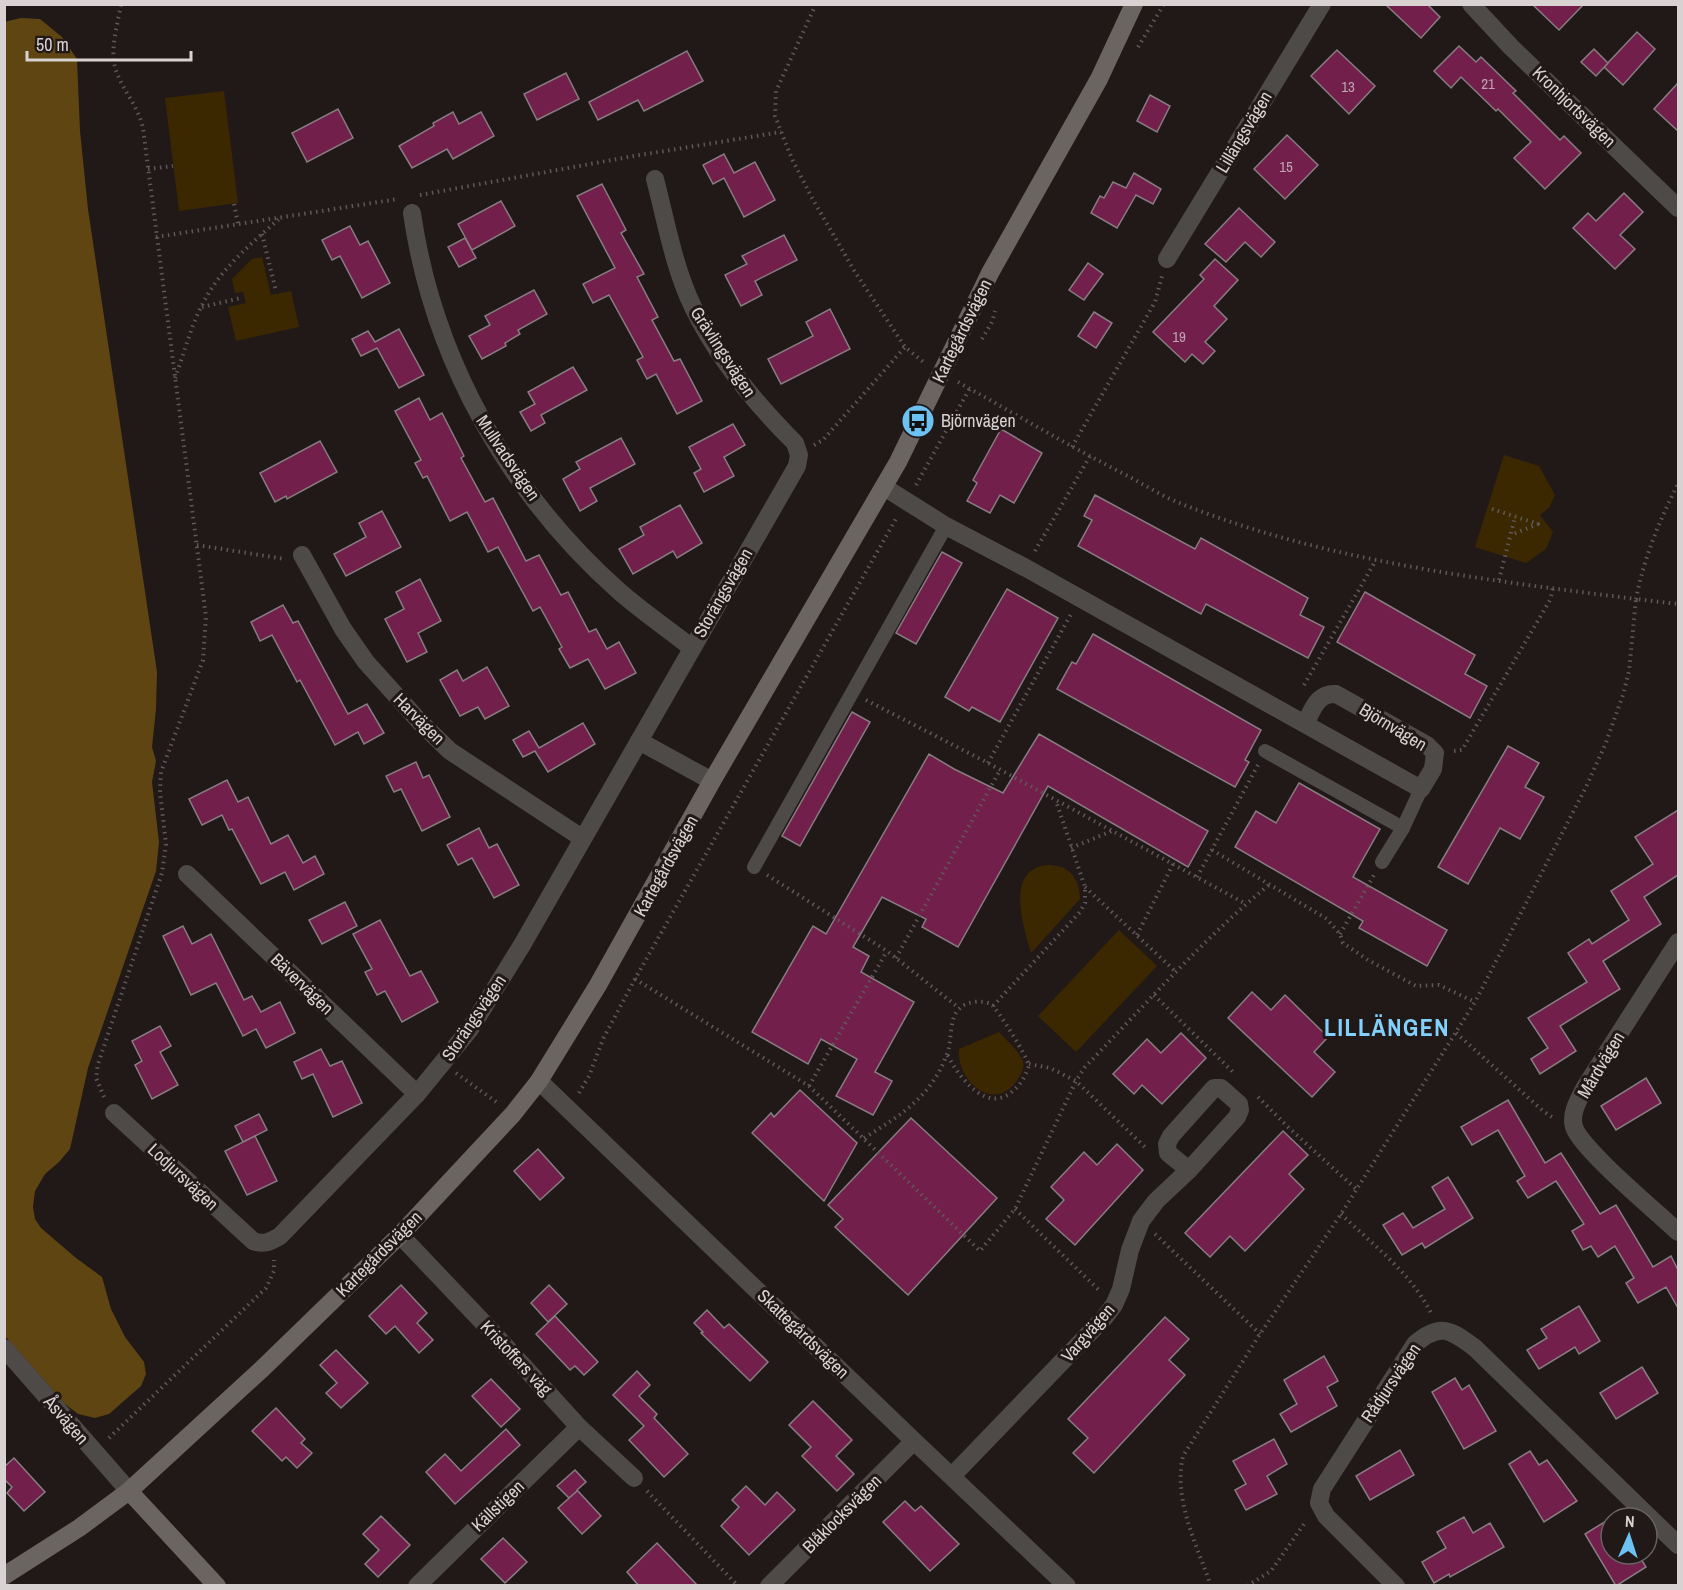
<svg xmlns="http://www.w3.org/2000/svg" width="1683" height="1590" font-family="'Archivo Narrow',sans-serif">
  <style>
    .green { fill: #3c2800 }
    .forest { fill: #5f4511 }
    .building { fill: #721f4b; stroke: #877d81; stroke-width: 1.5 }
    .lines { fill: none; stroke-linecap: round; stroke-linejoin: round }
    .path { stroke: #605858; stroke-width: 4; stroke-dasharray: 1.5 4.5; stroke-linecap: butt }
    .lane { stroke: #4e4a48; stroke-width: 14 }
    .street { stroke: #4e4a48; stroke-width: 18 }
    .secondary { stroke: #6b6561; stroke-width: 18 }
    .labels { text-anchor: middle; stroke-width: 6; stroke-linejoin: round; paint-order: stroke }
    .number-label { font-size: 15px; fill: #bea5b0 }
    .street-label { font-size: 18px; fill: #d8d2d2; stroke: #211818 }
    .poi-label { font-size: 18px; fill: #d8d2d2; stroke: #211818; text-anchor: start }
    .district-label { font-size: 24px; font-weight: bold; letter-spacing: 1.5px; fill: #82d1fd; stroke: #211818 }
  </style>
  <rect width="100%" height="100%" fill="#211818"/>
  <g class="green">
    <polygon points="224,91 238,203 179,211 165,98"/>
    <polygon points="262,257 271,295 291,291 299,327 236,341 228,307 246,303 243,292 235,293 232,279 252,259"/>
    <polygon points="1504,455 1539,466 1555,495 1549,508 1540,515 1553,532 1546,549 1526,563 1475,547"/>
    <path d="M1047,865c22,-1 33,14 33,34l-49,54c-7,-25 -27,-83 16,-88z"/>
    <polygon points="1119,930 1157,966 1076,1052 1038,1016"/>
    <path d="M999,1032c7,8 20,19 24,29 2,7 -2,13 -5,18 -23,36 -62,2 -59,-30z"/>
  </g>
  <polygon class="forest" points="21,18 40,19 62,37 77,59 80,131 88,209 157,672 156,709 152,747 156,761 152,782 159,842 156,871 88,1068 70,1149 59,1162 45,1174 35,1191 33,1207 35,1219 41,1228 76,1258 102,1277 111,1309 125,1337 144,1362 146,1374 141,1386 109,1414 95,1418 78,1414 65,1404 5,1336 4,22"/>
  <g class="building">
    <polygon points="1385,4 1427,4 1440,17 1421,38"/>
    <polygon points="1532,4 1584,4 1559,30"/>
    <polygon points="1637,32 1655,49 1623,85 1604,67"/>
    <polygon points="1459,46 1476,62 1481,57 1516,91 1513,93 1560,140 1564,136 1581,153 1545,189 1514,158 1531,142 1498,109 1496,111 1461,77 1451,88 1434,71"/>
    <polygon points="1594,49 1608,63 1596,76 1581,62"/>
    <polygon points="1337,50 1375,86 1349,114 1311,76"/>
    <polygon points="687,51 703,81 644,111 638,100 598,120 589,102"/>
    <polygon points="566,73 579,99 537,120 524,94"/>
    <polygon points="1678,83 1678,131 1654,109"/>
    <polygon points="1150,95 1170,106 1157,132 1137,121"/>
    <polygon points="338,109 353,138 307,162 292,133"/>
    <polygon points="453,112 459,124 481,112 494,136 453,159 447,149 412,168 399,146 434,126 433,123"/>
    <polygon points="1287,135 1318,165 1285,199 1254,169"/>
    <polygon points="724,154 734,173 755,162 775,200 744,217 724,178 713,184 703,165"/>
    <polygon points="1134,173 1161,189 1153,204 1136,195 1117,228 1091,213 1100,196 1104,198 1113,182 1126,188"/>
    <polygon points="602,184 626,230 621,233 644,274 637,277 658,317 652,320 674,361 680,359 702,401 677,414 656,374 647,379 637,360 643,357 609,295 593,303 583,284 615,268 577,196"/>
    <polygon points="1624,193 1643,212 1620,235 1635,249 1615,269 1573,228 1588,213 1596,221"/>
    <polygon points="501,201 515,226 472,250 458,224"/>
    <polygon points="1239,208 1275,242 1261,257 1245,242 1226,262 1205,244"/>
    <polygon points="350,226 360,245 368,241 390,283 362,298 340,256 332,260 322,240"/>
    <polygon points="784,235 797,260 755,281 762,295 741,306 725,275 747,264 742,256"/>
    <polygon points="465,238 476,258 459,267 448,247"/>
    <polygon points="1215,259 1238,280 1214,306 1227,319 1205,342 1215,351 1203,364 1192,354 1185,362 1153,332 1204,279 1200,275"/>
    <polygon points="1088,263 1103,274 1084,300 1069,290"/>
    <polygon points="534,290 547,314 518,330 520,334 505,343 506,346 482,359 469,336 490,325 485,316"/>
    <polygon points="830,309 850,349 781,384 768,359 813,336 806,322"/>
    <polygon points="1094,312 1112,323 1096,348 1078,336"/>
    <polygon points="399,329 424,375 399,388 377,348 361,356 352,339 368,331 375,342"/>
    <polygon points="573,367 587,390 541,415 545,423 531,431 520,412 535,404 528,392"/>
    <polygon points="419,398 430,420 442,413 464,456 461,458 485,502 493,498 526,561 539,555 561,595 568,592 589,632 596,629 607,649 619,642 636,673 605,689 588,659 570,668 559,649 562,647 540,607 533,611 498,547 488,552 467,512 450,521 427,476 423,478 415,463 421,460 395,411"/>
    <polygon points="733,424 745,445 724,457 734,476 704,492 694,473 701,469 689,447"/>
    <polygon points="1001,429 1042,453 1014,503 1000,495 990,513 967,501 977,483 973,480"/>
    <polygon points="621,438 635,464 590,488 597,501 580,511 563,479 580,469 576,462"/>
    <polygon points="320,441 337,472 287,499 286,496 275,502 260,473"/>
    <polygon points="1095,495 1195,549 1201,538 1308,598 1300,615 1324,627 1308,658 1206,604 1201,614 1078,546 1092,520 1084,516"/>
    <polygon points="680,505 702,543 677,558 673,551 633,574 619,549 644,535 640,527"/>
    <polygon points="382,511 401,547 346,576 334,554 366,537 359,523"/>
    <polygon points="942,552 962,563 916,644 896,633"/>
    <polygon points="420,579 441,621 418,633 427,652 407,662 385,619 404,609 396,592"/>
    <polygon points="1007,589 1058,618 1000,722 972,707 969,711 945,697"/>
    <polygon points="1365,592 1475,655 1465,674 1487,686 1470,718 1337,642"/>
    <polygon points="283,605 293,623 298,621 348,714 367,704 384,733 364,744 358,732 335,745 300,680 297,682 272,635 260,641 251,622"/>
    <polygon points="1093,634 1261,730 1245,760 1249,762 1235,787 1057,689 1072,662 1076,664"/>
    <polygon points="487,667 509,706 485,719 478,707 460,716 440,680 457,670 463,681"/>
    <polygon points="852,712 870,722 800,846 782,836"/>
    <polygon points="583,723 595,744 548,772 535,751 523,757 513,740 529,731 539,748"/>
    <polygon points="1039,734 1208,831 1188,867 1048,786 958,947 922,927 926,919 882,897 853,947 869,956 861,972 914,1002 875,1072 892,1081 873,1115 836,1096 857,1059 821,1039 808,1064 752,1032 813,926 826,934 929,754 954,769 1003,793"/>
    <polygon points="1508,746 1539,763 1525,787 1544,797 1520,839 1500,828 1468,884 1438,867"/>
    <polygon points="416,762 423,778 429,775 450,817 422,831 401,789 394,792 386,776"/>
    <polygon points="227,780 238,802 248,797 271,844 288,835 303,863 315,856 324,874 294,890 285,872 261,884 232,829 229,830 222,815 202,825 189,799"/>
    <polygon points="1299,783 1380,829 1353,877 1447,930 1427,966 1359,928 1363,921 1235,847 1256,811 1276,823"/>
    <polygon points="1678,810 1678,875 1644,897 1661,924 1603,961 1620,989 1560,1026 1576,1051 1540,1074 1531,1059 1548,1048 1528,1018 1587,982 1568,953 1589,939 1592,944 1629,920 1611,891 1653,864 1635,837"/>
    <polygon points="479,828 489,848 497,844 519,885 494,898 472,858 458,865 447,845"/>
    <polygon points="345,902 357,926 322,944 309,920"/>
    <polygon points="380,920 410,976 421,971 438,1002 402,1022 385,991 377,995 365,972 372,969 353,934"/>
    <polygon points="183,926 192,944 211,934 244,1000 252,996 261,1012 280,1002 295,1033 266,1048 256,1029 243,1036 216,983 191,995 163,936"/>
    <polygon points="1252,992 1271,1010 1285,995 1328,1037 1314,1052 1335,1072 1312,1097 1228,1018"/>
    <polygon points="160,1026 171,1046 160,1052 178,1085 152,1099 135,1065 142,1061 132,1041"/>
    <polygon points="1181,1033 1206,1058 1162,1104 1142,1085 1134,1094 1113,1074 1147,1039 1161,1053"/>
    <polygon points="321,1049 330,1066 342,1061 362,1103 333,1117 313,1074 302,1079 294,1062"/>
    <polygon points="1646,1078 1661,1103 1616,1130 1601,1106"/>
    <polygon points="800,1090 857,1143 824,1201 752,1133 771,1113 774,1117"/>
    <polygon points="1508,1100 1545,1163 1561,1153 1600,1214 1616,1205 1653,1267 1671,1256 1678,1270 1678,1308 1666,1287 1638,1303 1626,1283 1634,1278 1615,1246 1598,1257 1591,1246 1583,1250 1572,1231 1584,1224 1556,1181 1528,1198 1517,1181 1525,1176 1498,1130 1472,1145 1461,1127"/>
    <polygon points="259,1114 267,1130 243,1142 235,1126"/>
    <polygon points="911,1118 997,1198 908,1295 835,1227 843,1219 828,1205"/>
    <polygon points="1283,1131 1308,1155 1289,1174 1304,1189 1245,1251 1230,1236 1210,1257 1185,1233"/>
    <polygon points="255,1136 277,1181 247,1195 225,1151"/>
    <polygon points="1117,1144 1143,1170 1075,1245 1046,1219 1064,1200 1051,1187 1084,1152 1097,1165"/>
    <polygon points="538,1149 564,1178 540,1200 514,1171"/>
    <polygon points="1448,1177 1473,1218 1425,1248 1422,1243 1402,1255 1383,1225 1403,1213 1413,1228 1445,1209 1432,1187"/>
    <polygon points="401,1285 427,1313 417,1323 433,1340 419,1353 395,1326 386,1334 369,1316"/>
    <polygon points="549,1285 567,1304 548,1322 531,1303"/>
    <polygon points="1579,1306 1600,1341 1579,1354 1575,1347 1539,1369 1527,1350 1547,1338 1541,1329"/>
    <polygon points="707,1310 724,1328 729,1324 768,1362 750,1381 701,1333 703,1332 694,1323"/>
    <polygon points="555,1316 598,1362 584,1375 575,1366 570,1370 536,1334"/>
    <polygon points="1165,1317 1189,1339 1169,1360 1185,1375 1094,1473 1073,1453 1088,1438 1068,1419"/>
    <polygon points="336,1350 368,1383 341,1408 326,1393 337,1383 320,1365"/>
    <polygon points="1324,1356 1338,1381 1327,1387 1337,1406 1291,1432 1280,1414 1297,1404 1284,1380"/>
    <polygon points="1642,1367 1658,1393 1616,1419 1600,1393"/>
    <polygon points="637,1371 650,1385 639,1396 657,1414 654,1418 688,1454 664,1477 629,1440 644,1426 613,1395"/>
    <polygon points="1455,1378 1462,1390 1469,1385 1496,1431 1464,1449 1432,1392"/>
    <polygon points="491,1379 520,1409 501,1427 472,1396"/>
    <polygon points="813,1401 852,1440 836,1456 854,1474 837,1491 802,1456 811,1447 789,1425"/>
    <polygon points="276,1408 305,1439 301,1443 312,1453 297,1468 286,1457 282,1461 252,1431"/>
    <polygon points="506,1429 520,1445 455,1504 426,1472 445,1454 461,1471"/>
    <polygon points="1274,1439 1287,1464 1267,1476 1277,1494 1246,1510 1235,1490 1246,1484 1233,1461"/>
    <polygon points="1400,1450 1414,1475 1370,1500 1356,1476"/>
    <polygon points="1530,1451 1539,1465 1547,1460 1577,1501 1544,1522 1509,1464"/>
    <polygon points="14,1458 45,1492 24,1511 7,1493 12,1487 4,1479 4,1467"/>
    <polygon points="575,1470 586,1482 577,1490 601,1516 582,1534 558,1508 577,1491 569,1498 557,1486"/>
    <polygon points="746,1486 765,1505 777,1492 795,1510 749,1555 721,1526 739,1507 732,1500"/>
    <polygon points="905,1501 915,1511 921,1506 959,1544 930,1571 883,1522"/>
    <polygon points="381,1516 410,1545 378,1577 365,1564 379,1550 363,1534"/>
    <polygon points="1464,1517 1473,1533 1490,1523 1504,1547 1450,1577 1449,1574 1434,1583 1422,1562 1446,1548 1437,1532"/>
    <polygon points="1611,1518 1611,1554 1638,1554 1646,1567 1616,1586 1585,1534"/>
    <polygon points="503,1538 527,1562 505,1583 481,1559"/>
    <polygon points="657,1543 698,1586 639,1586 627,1572"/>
  </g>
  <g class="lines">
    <g class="path">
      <polyline points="816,4 776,91 775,116 792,159 812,198 855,272 905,347 926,364"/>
      <polyline points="1138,47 1164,4"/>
      <polyline points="148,169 173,166"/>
      <polyline points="420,195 634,156 781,132"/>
      <polyline points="234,204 238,224"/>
      <polyline points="262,234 276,291"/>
      <polyline points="156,237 398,199"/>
      <polyline points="202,307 241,298"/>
      <polyline points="982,339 992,322 995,311"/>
      <path d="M175,378c10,-27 17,-57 32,-82 17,-30 46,-54 72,-77"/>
      <path d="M958,382c55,31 108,62 164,91 20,10 39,23 60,31 142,57 304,76 454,95 8,-41 23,-78 42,-115"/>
      <polyline points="814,445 823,440 905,347"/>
      <polyline points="1072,447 1155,302 1162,276"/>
      <polyline points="916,485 970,388"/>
      <polyline points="1492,509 1538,524 1511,535"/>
      <polyline points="197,545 285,559"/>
      <polyline points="1035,551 1090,456"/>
      <polyline points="1499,580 1515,517"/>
      <polyline points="1304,685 1376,560"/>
      <polyline points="866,700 988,763 1246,904"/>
      <polyline points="1454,751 1462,750 1550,600 1553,588"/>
      <polyline points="988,763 1071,614"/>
      <polyline points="1071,848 1112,831"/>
      <polyline points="1212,850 1327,919 1340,934 1343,943 1368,960 1416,986 1439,985 1475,1002"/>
      <polyline points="767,875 887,951 959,1008"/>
      <polyline points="1197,877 1258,765"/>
      <polyline points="1085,887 1176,972"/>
      <polyline points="1340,934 1374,875"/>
      <polyline points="1137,935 1173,864"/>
      <polyline points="896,958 1000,770"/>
      <path d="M635,979l174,107 171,165 35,-42 61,-128 9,-14c60,-62 118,-128 185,-183"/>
      <polyline points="1154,995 1233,1072"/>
      <polyline points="993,1006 1080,912 1085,903 1085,887 1056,801"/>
      <polyline points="1456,1033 1543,1111 1555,1119"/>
      <polyline points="1029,1064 1050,1068 1076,1081 1147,1149"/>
      <polyline points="456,1073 499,1104"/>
      <polyline points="809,1086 887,951"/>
      <polyline points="579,1093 589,1076 603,1039 635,979 897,517"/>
      <path d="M104,1097l-8,-19 2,-14 64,-191 4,-29 -6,-52 1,-20 42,-112 3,-43 -63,-489c-5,-23 -22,-39 -28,-61 -5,-19 3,-44 6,-63"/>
      <polyline points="1258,1097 1289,1128 1356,1189"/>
      <path d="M864,1138c37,-23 69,-42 84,-87 4,-12 1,-34 12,-43 7,-7 22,-8 31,-4 6,4 37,54 38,62 -3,9 -8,18 -15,24 -27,26 -56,-14 -67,-36"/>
      <polyline points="1015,1209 1101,1292"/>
      <path d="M1341,1214c31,30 70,59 90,99"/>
      <polyline points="1155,1234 1260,1334"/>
      <polyline points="109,1438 266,1288 274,1271 274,1260"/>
      <polyline points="647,1491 738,1586"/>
      <path d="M1211,1586c-14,-41 -38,-86 -28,-130l77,-122 81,-120 134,-212 111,-215 19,-42 18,-50 6,-24 7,-72 42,5"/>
      <polyline points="1247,1586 1271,1571 1306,1521"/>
    </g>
    <g class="lane">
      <polyline points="1265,751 1403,828"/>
      <polyline points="1382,862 1403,828 1421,789"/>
      <polyline points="754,867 946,526"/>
    </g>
    <g class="street">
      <polyline points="1471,4 1511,47 1678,208"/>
      <path d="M412,213c21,146 97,281 208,379 23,20 48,37 72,56"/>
      <polyline points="1167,259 1322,4"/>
      <path d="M884,487l62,39 80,42 395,221 12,-20 2,-16 -8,-8 -91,-51c-19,-1 -23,15 -31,30"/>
      <polyline points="302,555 343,629 366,662 420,722 450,751 582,838"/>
      <polyline points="639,741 712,781"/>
      <polyline points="187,874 417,1094"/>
      <path d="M1678,942l-93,145c-6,12 -15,26 -11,40 8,23 83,85 104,105"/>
      <polyline points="539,1081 914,1441 1067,1586"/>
      <path d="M114,1113l139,128c11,4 17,1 27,-5l137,-142 53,-65 52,-84 275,-479 2,-11 -4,-12c-40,-40 -77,-84 -102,-136 -19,-39 -27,-86 -38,-128"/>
      <polyline points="400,1235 497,1337 579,1427 634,1478"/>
      <polyline points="4,1348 129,1491"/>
      <polyline points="952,1476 1104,1318 1114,1305 1121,1289 1130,1250 1141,1221 1156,1201 1189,1170 1237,1117 1240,1110 1239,1104 1221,1088 1214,1088 1171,1136 1167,1144 1168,1153 1189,1170"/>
      <polyline points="417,1586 579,1427"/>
      <polyline points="769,1586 914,1441"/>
      <path d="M1396,1586l-70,-70 -7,-13 3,-14 93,-145c25,-22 36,-14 60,4l203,197"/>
    </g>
    <g class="secondary">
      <polyline points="129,1491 217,1586"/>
      <polyline points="4,1576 79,1528 129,1491 264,1367 400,1235 513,1114 539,1081 598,985 712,781 898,462 990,273 1099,79 1134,4"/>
    </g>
  </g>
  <defs>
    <symbol id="bus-disc" viewBox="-11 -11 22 22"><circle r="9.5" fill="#6cc3f2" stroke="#211818"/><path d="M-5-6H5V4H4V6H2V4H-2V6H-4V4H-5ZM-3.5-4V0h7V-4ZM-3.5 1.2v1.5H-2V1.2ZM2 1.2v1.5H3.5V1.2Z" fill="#111"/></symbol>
  </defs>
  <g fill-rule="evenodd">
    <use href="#bus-disc" x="899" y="402" width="38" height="38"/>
  </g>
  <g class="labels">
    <g class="number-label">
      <text x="1488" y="89">21</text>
      <text x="1348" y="92">13</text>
      <text x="1286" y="172">15</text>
      <text x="1179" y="342">19</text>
    </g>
    <g class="street-label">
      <text transform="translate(1574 107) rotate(44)" y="6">Kronhjortsvägen</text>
      <text transform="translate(1244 132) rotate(-59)" y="6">Lillängsvägen</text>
      <text transform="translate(962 331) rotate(-64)" y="6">Kartegårdsvägen</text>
      <text transform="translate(723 352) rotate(57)" y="6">Grävlingsvägen</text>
      <text transform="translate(508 458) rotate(56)" y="6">Mullvadsvägen</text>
      <text transform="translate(723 593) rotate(-60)" y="6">Storängsvägen</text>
      <text transform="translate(419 719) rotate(45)" y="6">Harvägen</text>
      <text transform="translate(1393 727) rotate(31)" y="6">Björnvägen</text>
      <text transform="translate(666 866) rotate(-61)" y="6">Kartegårdsvägen</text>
      <text transform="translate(302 984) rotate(44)" y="6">Bävervägen</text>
      <text transform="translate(474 1018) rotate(-56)" y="6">Storängsvägen</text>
      <text transform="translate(1601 1065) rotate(-59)" y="6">Mårdvägen</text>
      <text transform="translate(183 1177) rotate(43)" y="6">Lodjursvägen</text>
      <text transform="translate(379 1254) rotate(-45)" y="6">Kartegårdsvägen</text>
      <text transform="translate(1088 1333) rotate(-49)" y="6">Vargvägen</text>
      <text transform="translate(803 1334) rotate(44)" y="6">Skattegårdsvägen</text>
      <text transform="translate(516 1358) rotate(47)" y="6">Kristoffers väg</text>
      <text transform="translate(1391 1383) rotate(-56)" y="6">Rådjursvägen</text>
      <text transform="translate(66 1420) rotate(49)" y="6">Åsvägen</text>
      <text transform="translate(498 1506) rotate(-44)" y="6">Källstigen</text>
      <text transform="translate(842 1514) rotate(-45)" y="6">Blåklocksvägen</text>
    </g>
    <g class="poi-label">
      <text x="941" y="427">Björnvägen</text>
    </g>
    <g class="district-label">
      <text x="1387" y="1036">LILLÄNGEN</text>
    </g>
  </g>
  <rect width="1683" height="1590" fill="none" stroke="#d8d2d2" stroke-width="12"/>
  <g transform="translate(1629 1536) rotate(3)"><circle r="28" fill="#211818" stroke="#6a6262" stroke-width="1.5"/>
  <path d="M0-4.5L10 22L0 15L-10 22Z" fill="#6cc3f2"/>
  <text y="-9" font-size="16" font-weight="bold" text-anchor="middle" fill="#d8d2d2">N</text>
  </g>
  <path d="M27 51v9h164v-9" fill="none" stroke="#d8d2d2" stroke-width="3"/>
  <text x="36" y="51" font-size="18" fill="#d8d2d2" stroke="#211818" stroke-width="4.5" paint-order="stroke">50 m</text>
</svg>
